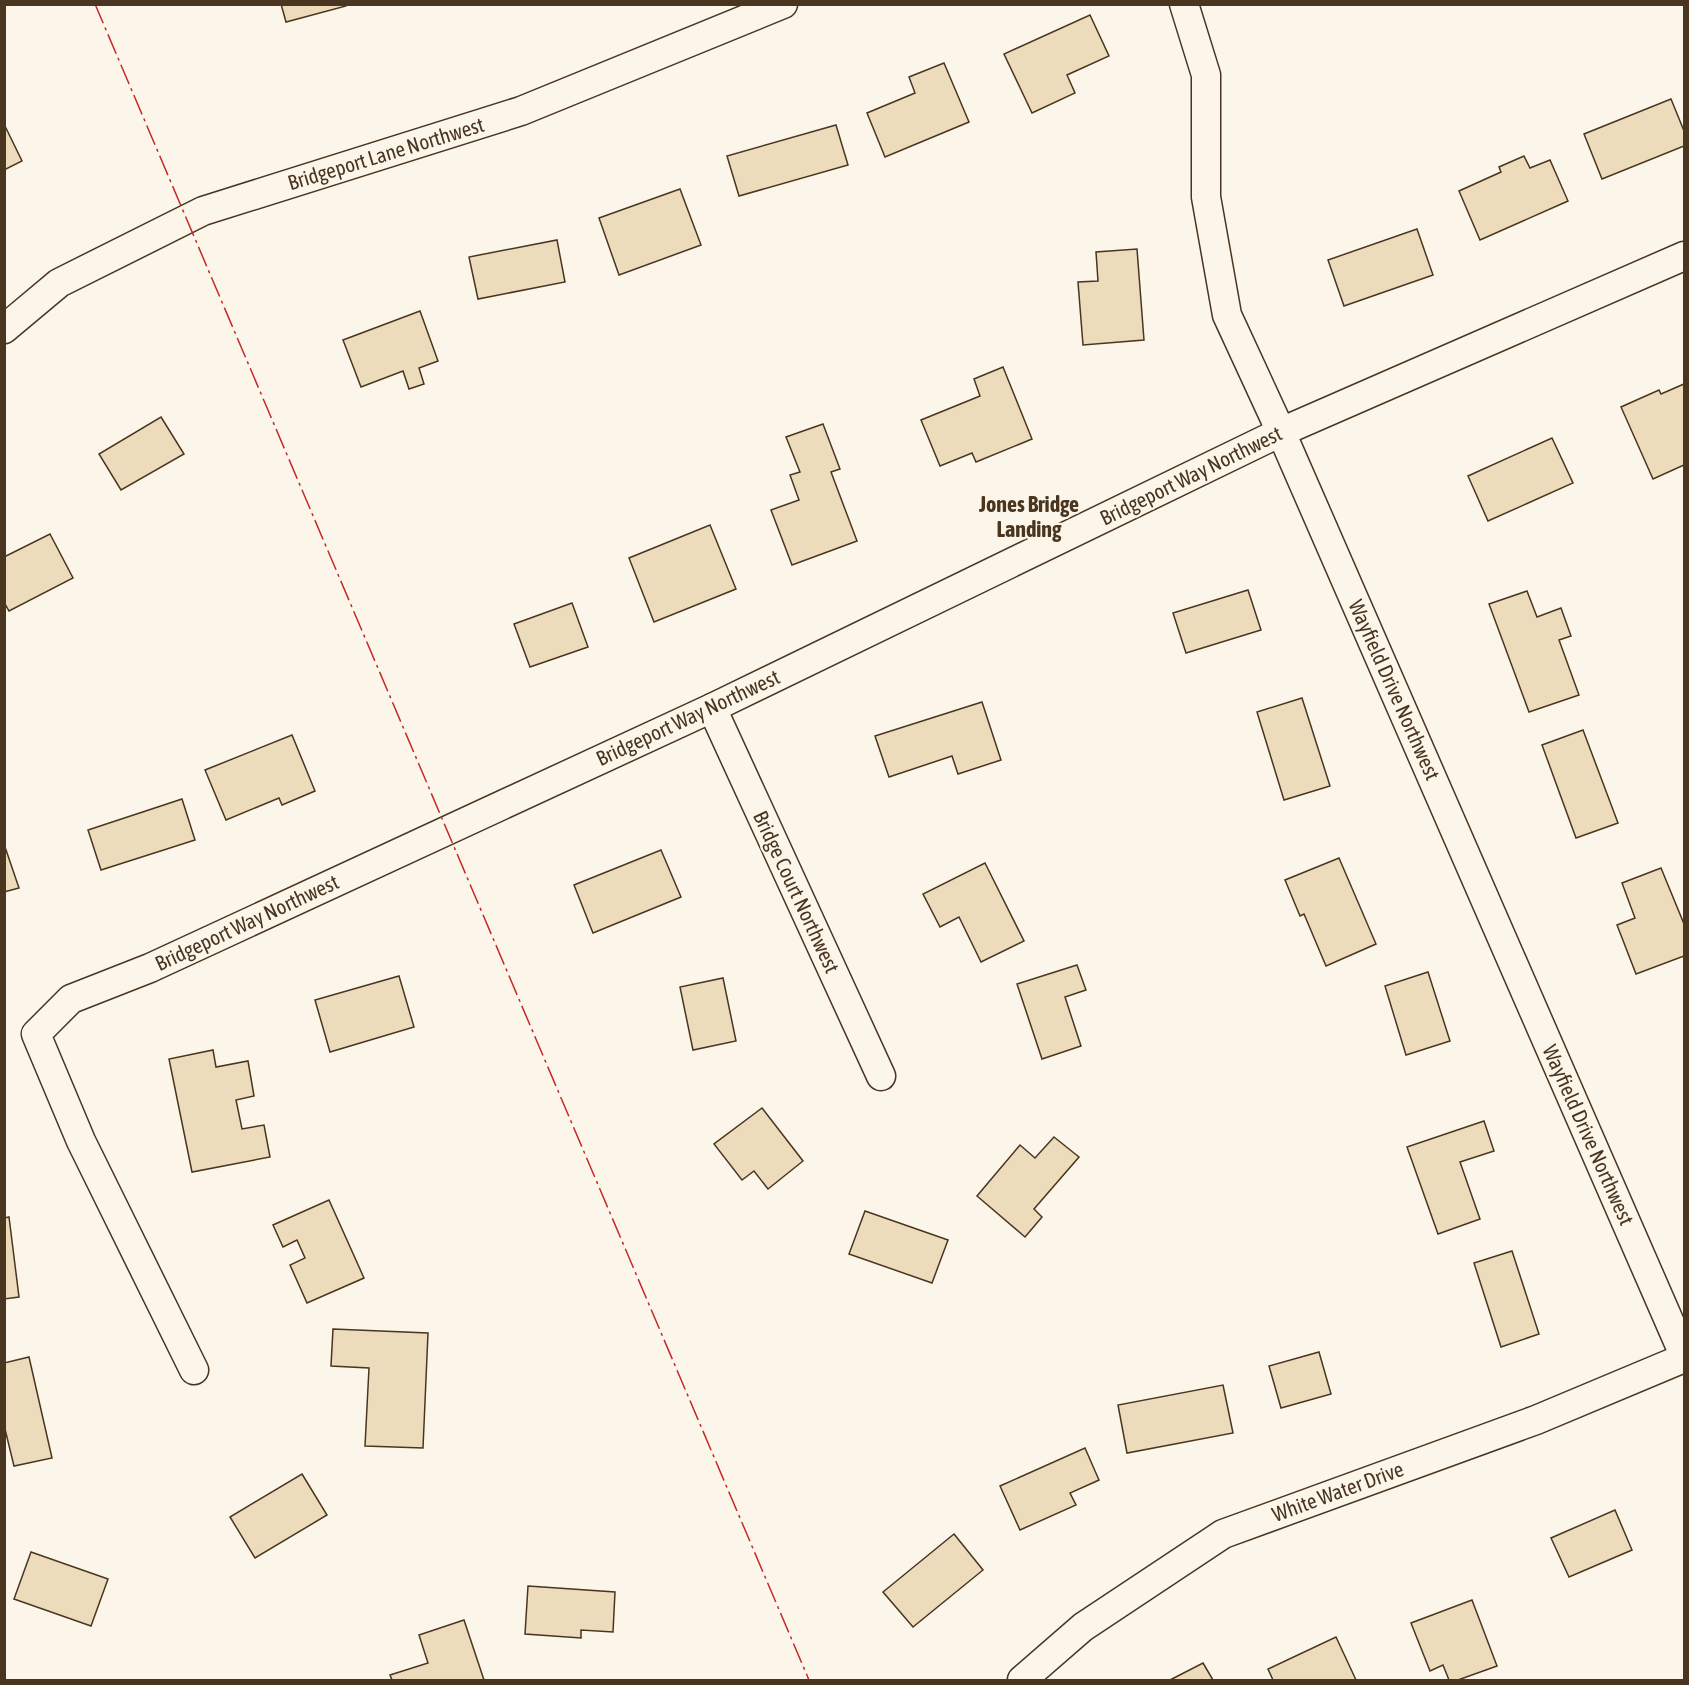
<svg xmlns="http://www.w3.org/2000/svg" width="1689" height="1685" font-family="'Asap Condensed',sans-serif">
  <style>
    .building { fill: #ecdcbc; stroke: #4a3520; stroke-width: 1.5 }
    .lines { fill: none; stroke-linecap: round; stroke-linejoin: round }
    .street-casing { stroke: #4a3520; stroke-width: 31 }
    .street { stroke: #fbf6e9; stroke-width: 28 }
    .power { stroke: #c62828; stroke-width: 1.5; stroke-dasharray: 21 4.5 3 4.5; stroke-linecap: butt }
    .labels { text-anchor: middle; stroke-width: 4.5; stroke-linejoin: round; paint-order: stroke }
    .street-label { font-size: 21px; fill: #4a3520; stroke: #fbf6e9 }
    .neighbourhood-label { font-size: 22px; font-weight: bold; fill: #4a3520; stroke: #fbf6e9 }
  </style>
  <rect width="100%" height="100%" fill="#fbf6e9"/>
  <g class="building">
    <polygon points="281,4 346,4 346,6 286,22"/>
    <polygon points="1090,15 1109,56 1067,75 1075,93 1032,113 1004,54"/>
    <polygon points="944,63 969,122 885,157 867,113 915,93 909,77"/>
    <polygon points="1671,99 1684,131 1684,146 1602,179 1584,134"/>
    <polygon points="4,124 22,161 4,170"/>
    <polygon points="836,125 848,165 739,196 727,156"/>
    <polygon points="1524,156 1530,168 1550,160 1568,201 1480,240 1459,191 1501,172 1499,167"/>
    <polygon points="680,189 701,245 619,275 599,218"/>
    <polygon points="1417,229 1433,275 1344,306 1328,260"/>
    <polygon points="557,240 565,282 478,299 469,257"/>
    <polygon points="1137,249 1144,340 1083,345 1078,282 1098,281 1096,252"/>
    <polygon points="420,311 438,361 419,368 424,384 409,389 403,371 361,387 343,340"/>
    <polygon points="1003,367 1032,439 976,462 972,453 940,466 921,420 980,396 974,379"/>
    <polygon points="1684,384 1684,465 1653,479 1621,407 1659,390 1661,394"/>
    <polygon points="161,417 184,454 121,490 99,454"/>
    <polygon points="823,424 840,469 831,472 857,541 792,565 771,510 799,500 790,475 800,472 786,437"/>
    <polygon points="1552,438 1573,483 1488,521 1468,476"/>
    <polygon points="710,525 736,589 654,622 629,558"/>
    <polygon points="50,534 73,578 9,611 4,602 4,557"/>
    <polygon points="1248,590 1261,630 1186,653 1173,613"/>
    <polygon points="1527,591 1537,617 1561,608 1571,636 1559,640 1579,695 1529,712 1489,604"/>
    <polygon points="572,603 588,647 530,667 514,624"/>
    <polygon points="1302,698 1330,786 1284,800 1257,712"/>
    <polygon points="982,702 1001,760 958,774 952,756 889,777 875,736"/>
    <polygon points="1583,730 1618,823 1576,838 1542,745"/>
    <polygon points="292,735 315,791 282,805 279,798 226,820 205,770"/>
    <polygon points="182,799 195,840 101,870 88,830"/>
    <polygon points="4,844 19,888 4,892"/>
    <polygon points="661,850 681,897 593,933 574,885"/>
    <polygon points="1339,858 1376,944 1326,966 1304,914 1300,916 1285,880"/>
    <polygon points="985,863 1024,941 981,962 959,917 940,927 923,894"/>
    <polygon points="1661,868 1684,924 1684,956 1636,974 1617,925 1635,918 1622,883"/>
    <polygon points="1077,965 1086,990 1065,997 1081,1046 1042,1059 1017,984"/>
    <polygon points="1428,972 1450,1041 1406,1055 1385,986"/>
    <polygon points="399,976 414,1027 330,1052 315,1000"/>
    <polygon points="723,978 736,1041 693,1050 680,987"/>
    <polygon points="213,1050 216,1067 248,1061 254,1096 236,1100 242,1129 264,1125 270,1157 192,1172 169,1059"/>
    <polygon points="762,1108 803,1161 768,1189 754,1171 742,1180 714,1144"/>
    <polygon points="1484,1121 1494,1151 1460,1162 1480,1219 1438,1234 1407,1147"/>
    <polygon points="1054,1137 1079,1157 1034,1209 1042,1217 1025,1237 977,1196 1020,1145 1035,1158"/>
    <polygon points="329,1200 364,1278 307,1303 290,1265 305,1258 297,1240 283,1247 273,1225"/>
    <polygon points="865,1211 948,1240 932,1283 849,1254"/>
    <polygon points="9,1217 19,1297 4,1299 4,1218"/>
    <polygon points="1512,1251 1539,1334 1501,1347 1474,1263"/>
    <polygon points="333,1329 428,1333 423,1448 365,1446 369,1368 331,1366"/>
    <polygon points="1319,1352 1331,1394 1281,1408 1269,1366"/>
    <polygon points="29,1357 52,1458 14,1466 4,1425 4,1363"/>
    <polygon points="1223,1385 1233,1433 1127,1453 1118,1405"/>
    <polygon points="1085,1448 1099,1480 1070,1493 1076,1505 1020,1530 1000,1486"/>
    <polygon points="302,1474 327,1515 255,1558 230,1517"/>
    <polygon points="1615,1510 1632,1550 1569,1577 1551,1538"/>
    <polygon points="954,1534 983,1570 913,1627 883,1592"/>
    <polygon points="31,1552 108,1579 91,1626 14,1599"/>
    <polygon points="528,1586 615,1592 613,1632 581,1630 581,1638 525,1634"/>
    <polygon points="1472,1600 1497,1666 1458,1680 1449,1680 1443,1665 1430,1671 1411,1623"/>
    <polygon points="464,1620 484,1680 392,1680 390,1675 428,1663 419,1635"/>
    <polygon points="1336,1637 1356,1680 1273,1680 1268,1669"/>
    <polygon points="1203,1663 1213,1680 1170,1680"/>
  </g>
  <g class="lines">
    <defs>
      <g id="street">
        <polyline points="1184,4 1206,75 1206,197 1227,315 1281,432 1684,1355"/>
        <polyline points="4,329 59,283 203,211 521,111 783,4"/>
        <polyline points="712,708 881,1076"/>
        <polyline points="194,1370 81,1141 36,1034 71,999 150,968 712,708 1281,432 1684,256"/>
        <polyline points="1022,1680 1083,1627 1223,1534 1536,1420 1684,1358"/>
      </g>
    </defs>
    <use href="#street" class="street-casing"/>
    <use href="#street" class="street"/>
    <polyline class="power" points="95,4 809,1680"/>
  </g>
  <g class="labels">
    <g class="street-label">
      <text transform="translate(386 154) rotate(-17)" y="7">Bridgeport Lane Northwest</text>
      <text transform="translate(1191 476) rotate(-26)" y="7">Bridgeport Way Northwest</text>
      <text transform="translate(1394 690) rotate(66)" y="7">Wayfield Drive Northwest</text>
      <text transform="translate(688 718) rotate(-25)" y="7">Bridgeport Way Northwest</text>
      <text transform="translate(796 892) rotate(65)" y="7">Bridge Court Northwest</text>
      <text transform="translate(247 923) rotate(-25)" y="7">Bridgeport Way Northwest</text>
      <text transform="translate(1588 1135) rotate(66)" y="7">Wayfield Drive Northwest</text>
      <text transform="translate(1338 1492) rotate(-20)" y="7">White Water Drive</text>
    </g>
    <g class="neighbourhood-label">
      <text x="1029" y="512">Jones Bridge<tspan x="1029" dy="25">Landing</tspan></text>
    </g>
  </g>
  <rect width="1689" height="1685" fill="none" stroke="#4a3520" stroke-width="12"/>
</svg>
